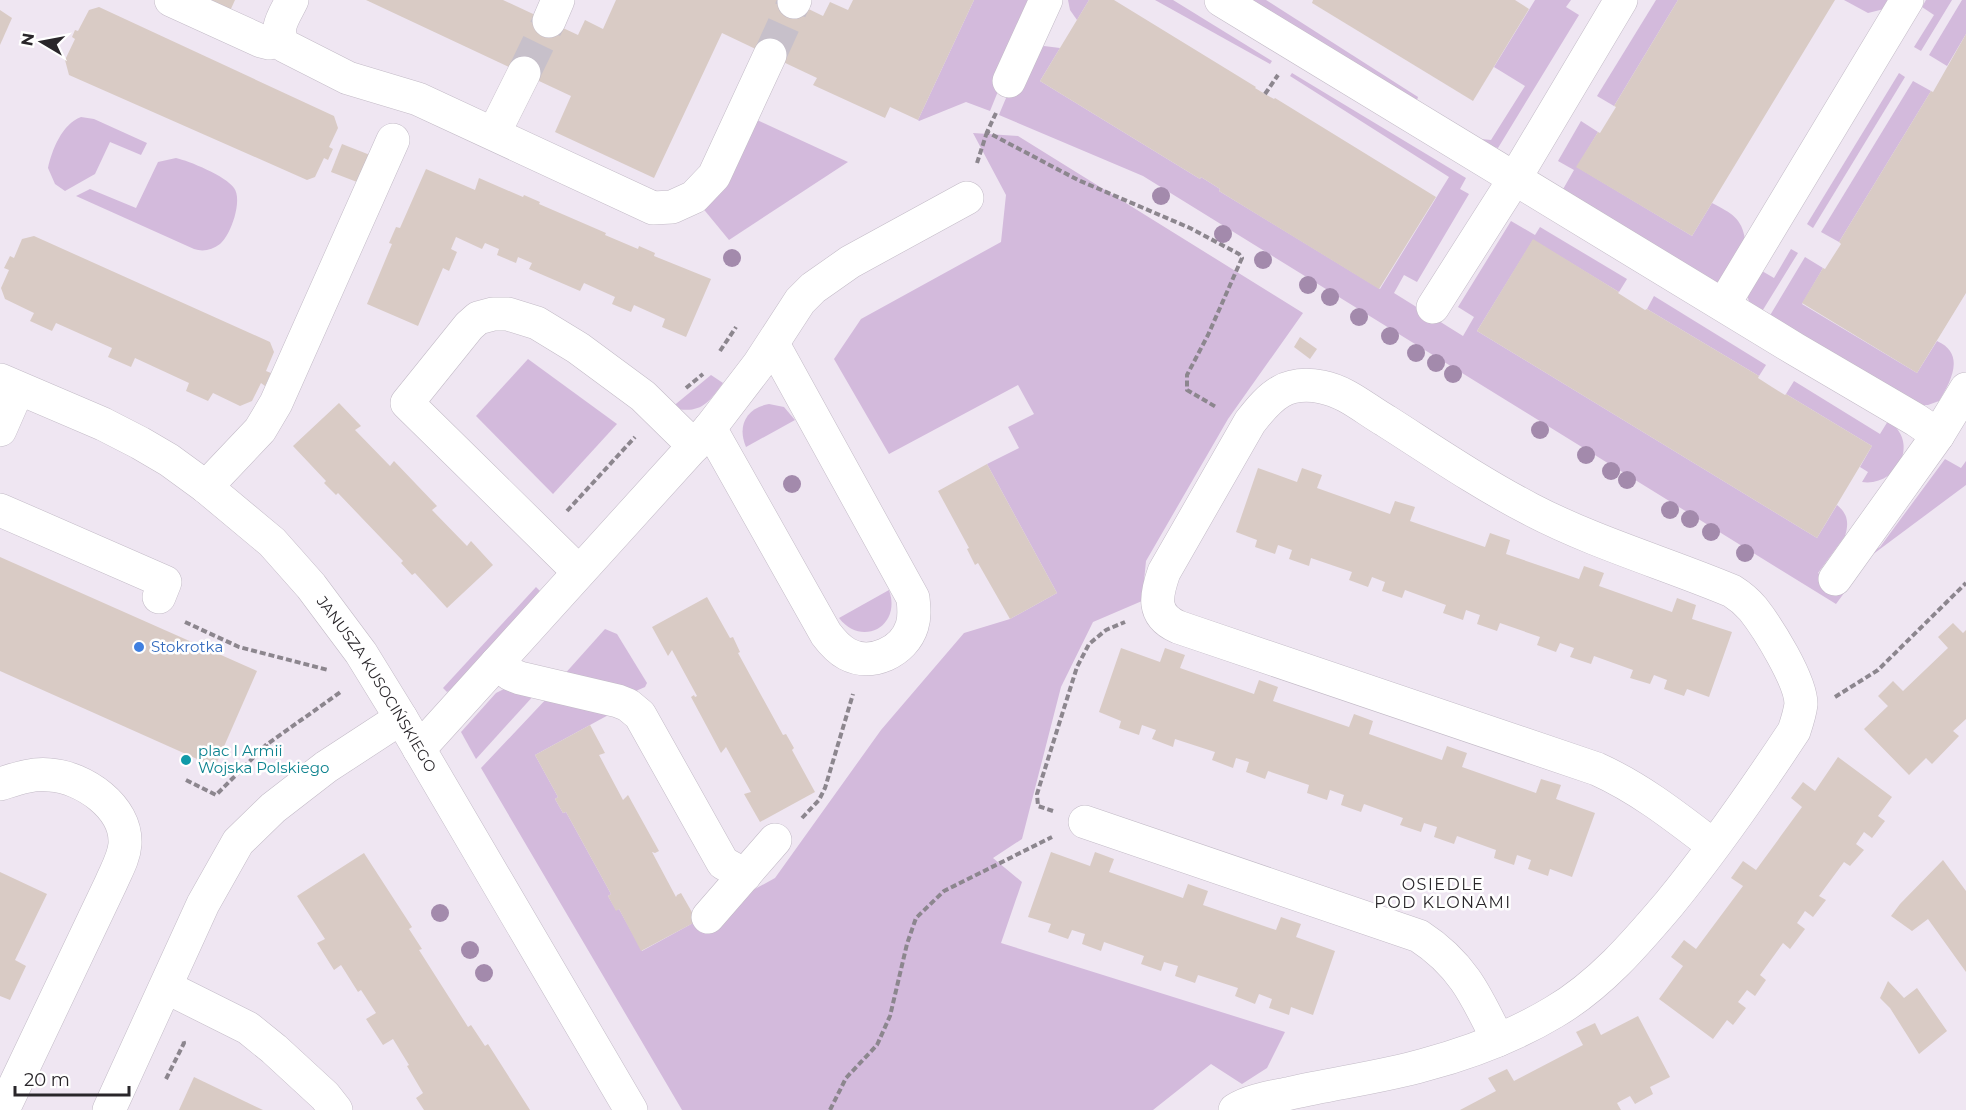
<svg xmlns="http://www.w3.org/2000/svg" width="1966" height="1110" font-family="Montserrat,sans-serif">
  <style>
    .green { fill: #d3badc }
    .building { fill: #d9cbc5 }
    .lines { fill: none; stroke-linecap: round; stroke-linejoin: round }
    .minor-tunnel { stroke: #c7c0ca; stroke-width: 33; stroke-dasharray: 33 16; stroke-linecap: butt }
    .minor-casing { stroke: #c3bbc7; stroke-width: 34 }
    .path { stroke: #8c868e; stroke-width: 4; stroke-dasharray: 6 3; stroke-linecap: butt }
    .minor { stroke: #fff; stroke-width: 33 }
    .tree { fill: #a38aac }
    .shop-dot { fill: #3f7fe0; stroke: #fff; stroke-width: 2 }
    .culture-dot { fill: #0f9aa8; stroke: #fff; stroke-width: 2 }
    .labels { text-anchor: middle; stroke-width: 5; stroke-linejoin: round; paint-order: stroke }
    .shop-label { font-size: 15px; fill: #366cbe; stroke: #fff; text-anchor: start }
    .street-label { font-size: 15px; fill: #29262a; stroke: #fff }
    .culture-label { font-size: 15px; fill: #0d838f; stroke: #fff; text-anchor: start }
    .neighbourhood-label { font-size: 16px; letter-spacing: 1.5px; fill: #29262a; stroke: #fff }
  </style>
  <rect width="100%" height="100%" fill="#efe6f2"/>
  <g class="green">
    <polygon points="974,0 1029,0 1003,79 990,111 966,102 919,121 918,120"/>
    <polygon points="1068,0 1089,0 1077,20 1070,10"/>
    <polygon points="1155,0 1173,0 1272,61 1270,64"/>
    <polygon points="1252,0 1266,0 1418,97 1417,100"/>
    <polygon points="1535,0 1571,0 1566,7 1579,15 1498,148 1491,146 1481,139 1491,140 1525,86 1494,67"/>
    <polygon points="1656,0 1678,0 1614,106 1597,96"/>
    <polygon points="1844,0 1894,0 1884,9 1868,13"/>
    <polygon points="1926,0 1952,0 1921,51 1914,47 1934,15 1922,7"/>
    <polygon points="1962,0 1966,0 1966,34 1947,66 1929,55"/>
    <path d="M1044,46l16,2 -20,33 160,98 1,-2 19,12 -1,2 161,98 69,-112 -159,-101 2,-3 174,105 -6,11 9,5 -52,88 -13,-7 -10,18 69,43 11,-19 -16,-10 53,-86 24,14 5,-8 87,52 -8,13 -86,-52 -56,91 340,207 20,-33c11,9 12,18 8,31l-27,37 25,18 29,-39 8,-5 65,-88 16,9 5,-7v24l-94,70 -36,49 -693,-428 -144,-61c8,-20 24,-60 45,-69z"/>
    <polygon points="1899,73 1905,77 1813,228 1807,224"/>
    <polygon points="1913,81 1931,91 1839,242 1821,232"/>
    <path d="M81,117l13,2 53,24 -6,12 -31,-13 -15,32 -30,17 -10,-7 -7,-16c4,-18 14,-44 33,-51z"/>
    <polygon points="755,119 848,162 729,240 701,206"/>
    <path d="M1581,121l17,11 -21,35 115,69 20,-33c19,10 30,15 33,37l-24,43h-6l-153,-92 12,-21 -16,-9z"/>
    <polygon points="973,133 1018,136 1303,313 1228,419 1146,561 1142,601 1093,622 1061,687 1022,839 993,858 1022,882 1001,943 1285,1032 1267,1068 1242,1084 1211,1064 1153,1110 682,1110 481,768 549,696 612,713 535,755 558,797 555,799 563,813 566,812 611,894 608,896 616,910 619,909 642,951 775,878 881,730 964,633 1010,619 1057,593 987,464 1019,448 1008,427 1034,414 1018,385 889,454 834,359 861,319 1001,242 1006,195"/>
    <path d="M176,158c13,3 50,18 58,30 9,12 -3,47 -14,56 -8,6 -17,8 -26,5l-118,-53 14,-7 46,19 22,-46z"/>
    <path d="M1791,249l7,4 -37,60c-23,-15 -11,-23 1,-42l12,7z"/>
    <path d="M1805,257l18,11 -21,36 115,69 20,-32c29,13 14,40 2,60l-11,4h-8l-151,-88z"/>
    <polygon points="1654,296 1766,365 1759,376 1647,309"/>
    <polygon points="528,359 617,424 553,494 476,416"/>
    <path d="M711,375l12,8c-16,22 -23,31 -52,25z"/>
    <path d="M1794,381l86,53 8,-13c33,21 9,66 -26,61l6,-10 -8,-5 12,-21 -86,-52z"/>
    <path d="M769,404l15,3 11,13 -49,27c-9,-21 0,-39 23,-43z"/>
    <polygon points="536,587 542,593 454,687 447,692 443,688"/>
    <path d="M889,590c13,36 -27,58 -50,28z"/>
    <polygon points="605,629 617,634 647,683 645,687 629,694 562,677"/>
    <polygon points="506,688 536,693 476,759 461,732 496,693"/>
  </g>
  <g class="building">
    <polygon points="206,0 235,0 230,11"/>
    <polygon points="366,0 503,0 578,35 585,20 603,29 616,0 790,0 823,16 830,2 848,10 853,0 974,0 918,120 890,107 885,118 813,85 817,78 722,33 654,178 555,132 571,96"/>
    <polygon points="1089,0 1114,0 1256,87 1255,88 1265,94 1274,99 1275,98 1436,197 1379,289 1219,191 1220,189 1201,177 1200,179 1040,81"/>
    <polygon points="1313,0 1515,0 1529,9 1473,101 1312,3"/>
    <polygon points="1678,0 1835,0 1692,236 1576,167 1598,132 1600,133 1616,107 1614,106"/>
    <polygon points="99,7 334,116 338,128 329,147 333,149 328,160 324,158 315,177 307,180 69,75 65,60 75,39 72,37 75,30 78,31 89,10"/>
    <polygon points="0,10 12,18 0,45"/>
    <polygon points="1966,34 1966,293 1917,373 1802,303 1823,268 1825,269 1832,258 1841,244 1839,242 1931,91 1933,92"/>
    <polygon points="342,144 370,155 357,182 331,172"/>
    <polygon points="426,169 475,190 479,178 523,197 524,195 540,202 539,204 606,233 605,235 638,249 639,246 655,253 654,256 711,279 686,337 662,327 665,319 634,305 631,312 612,304 615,297 584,283 580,291 529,269 532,263 518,257 516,263 497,255 499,249 485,243 482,249 456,237 451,249 457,252 449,271 443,268 418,326 367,304 392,244 389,243 396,227 400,228"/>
    <polygon points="34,236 270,342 274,352 266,371 271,373 265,386 261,383 252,401 240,406 213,393 208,401 186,391 189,383 135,358 131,367 108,357 112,348 56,323 52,331 30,321 34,313 5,299 1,288 9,270 4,268 10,256 14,258 22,239"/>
    <polygon points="1533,239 1619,292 1618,293 1645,310 1647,309 1759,376 1758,378 1772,387 1785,395 1786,394 1872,446 1817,538 1477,331"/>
    <polygon points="1300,337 1317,349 1310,359 1294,347"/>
    <polygon points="339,403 361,426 355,430 390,466 394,461 437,506 432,510 467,546 471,541 493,565 447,608 415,573 412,575 401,563 403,561 338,493 336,495 324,483 326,481 293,446"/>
    <polygon points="987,464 1057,593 1010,619 978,563 975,565 967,549 969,548 938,491"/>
    <polygon points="1258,468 1297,482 1302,468 1322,475 1317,488 1390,514 1395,501 1415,507 1410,521 1485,547 1490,533 1510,540 1506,554 1579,579 1584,566 1604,573 1599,586 1672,612 1677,598 1696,605 1692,619 1732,632 1709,697 1687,689 1684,696 1664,689 1667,680 1654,675 1650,684 1630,678 1633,670 1594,656 1591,664 1570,657 1574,648 1560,643 1556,652 1537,645 1540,637 1500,623 1497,631 1477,624 1480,615 1466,610 1463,620 1443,613 1446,605 1405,590 1402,598 1382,591 1385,582 1372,577 1368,587 1349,580 1352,572 1311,558 1309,566 1289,559 1292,550 1278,545 1275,554 1255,547 1257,540 1236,532"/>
    <polygon points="0,557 257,671 215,767 0,671"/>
    <polygon points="707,597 730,638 733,637 740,652 738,653 783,735 786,734 794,748 792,750 815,792 760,822 744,794 751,792 726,747 721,753 691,697 694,695 695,697 697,696 672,650 668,656 652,627"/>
    <polygon points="1953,623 1963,633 1966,630 1966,719 1953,731 1959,736 1932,764 1926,758 1909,775 1864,729 1888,706 1878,696 1893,681 1903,691 1948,648 1938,637"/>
    <polygon points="1121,648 1160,662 1165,648 1185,655 1180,668 1254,694 1259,680 1278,687 1273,701 1349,727 1354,714 1373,721 1369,734 1442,760 1447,746 1467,753 1462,767 1536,793 1541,779 1561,785 1556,799 1595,813 1572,877 1550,869 1548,876 1528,869 1531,860 1517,855 1514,865 1494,858 1496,850 1457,836 1454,844 1434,837 1437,827 1424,823 1421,832 1400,825 1403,818 1364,804 1361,812 1341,805 1344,795 1330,790 1327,800 1307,793 1309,785 1268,771 1265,779 1246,772 1249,762 1236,758 1233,768 1212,760 1215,752 1175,739 1173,747 1152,739 1156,730 1142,725 1139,735 1119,728 1121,721 1099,712"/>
    <polygon points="590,725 605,753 599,755 623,800 628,795 659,851 655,853 652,852 676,897 677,895 681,893 697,921 641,951 619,909 616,911 608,896 611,894 566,812 563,813 555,799 558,797 535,755"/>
    <polygon points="1838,757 1892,797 1878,816 1885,821 1872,838 1864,832 1856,844 1864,850 1850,866 1844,862 1819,896 1826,900 1813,917 1805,911 1797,923 1805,929 1790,949 1783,943 1760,975 1766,980 1755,996 1747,990 1738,1002 1746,1008 1733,1025 1727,1020 1713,1039 1659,999 1683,966 1671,957 1684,940 1696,949 1743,886 1731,878 1743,861 1756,870 1802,807 1791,798 1803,782 1815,791"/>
    <polygon points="1051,852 1090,866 1095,852 1114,859 1109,872 1183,898 1188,884 1208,891 1203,905 1276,930 1281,917 1301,924 1296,937 1335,951 1313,1015 1291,1007 1289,1015 1269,1008 1272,999 1259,994 1255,1004 1235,996 1238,988 1198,975 1195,983 1175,976 1178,966 1164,962 1161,971 1141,964 1144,956 1104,942 1101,951 1082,944 1085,934 1072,930 1068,939 1048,932 1051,924 1028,917"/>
    <polygon points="364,853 412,927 409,929 422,949 419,950 468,1027 471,1025 485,1046 488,1044 530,1110 424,1110 416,1098 423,1093 407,1066 409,1065 393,1039 383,1045 366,1019 376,1013 361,990 358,992 341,965 334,970 317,943 325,939 297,896"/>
    <polygon points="1943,860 1966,891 1966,972 1928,919 1912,931 1891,916 1900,904"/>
    <polygon points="0,872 47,894 15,960 26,966 10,1000 0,996"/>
    <polygon points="1888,981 1904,998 1917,988 1947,1031 1919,1054 1890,1008 1880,998"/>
    <polygon points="1638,1016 1670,1077 1650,1087 1653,1094 1635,1104 1630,1096 1617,1103 1621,1110 1460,1110 1496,1091 1488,1078 1507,1069 1514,1081 1583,1045 1576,1032 1595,1023 1601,1035"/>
    <polygon points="194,1077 263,1110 179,1110"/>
  </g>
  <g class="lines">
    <g class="minor-tunnel">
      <polyline points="770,55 794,2"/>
      <polyline points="524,73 549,21"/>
    </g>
    <defs>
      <g id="minor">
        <polyline points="171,0 261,41 269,43 280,40"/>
        <path d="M292,0c-7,15 -20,30 -7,46l63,32 70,21 235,109 19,-1 22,-10 20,-21 56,-121"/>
        <polyline points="1221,0 1795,349 1916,420 1938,435"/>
        <polyline points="794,2 795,0"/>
        <polyline points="549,21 558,0"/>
        <polyline points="1009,81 1046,0"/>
        <polyline points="494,133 524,73"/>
        <polyline points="1724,304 1907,0"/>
        <polyline points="1433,307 1515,178 1621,0"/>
        <path id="s1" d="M0,380l103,44 37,19 29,17 37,27 66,55 39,44 50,67 40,65 230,392"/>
        <path d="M710,428l116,206c6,8 12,15 21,20 24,13 57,-2 65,-28 3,-9 2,-18 1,-28l-140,-254"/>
        <polyline points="0,430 18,389"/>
        <polyline points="206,487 260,430 276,403 393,140"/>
        <polyline points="0,510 165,582 159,597"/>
        <polyline points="579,572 407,403 469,326 478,318 493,314 508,314 537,323 578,348 643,396 694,446"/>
        <polyline points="1835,579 1938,435 1966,389"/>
        <polyline points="497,663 510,674 520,678 618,701 628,705 640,715 723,863 745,875"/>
        <polyline points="419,749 710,428 759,364 800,301 813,288 850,262 967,198"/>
        <path d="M0,784c16,-5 32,-11 50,-9 33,2 77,32 75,69 -1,14 -9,27 -14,39l-108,227"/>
        <path d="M1085,822l334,114c43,28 57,59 79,104"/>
        <polyline points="708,917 775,840"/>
        <polyline points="166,987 248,1028 274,1049 325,1096 336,1110"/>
        <polyline points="109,1110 203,904 238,842 273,808 326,767 401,718"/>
        <path d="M1235,1110c16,-10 38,-13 56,-17 44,-10 91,-16 133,-28 45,-12 90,-29 130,-53 46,-27 81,-68 115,-108 45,-55 86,-114 125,-173 3,-9 6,-18 7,-27 0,-23 -33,-76 -48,-95 -6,-7 -13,-13 -21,-18 -67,-28 -137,-48 -202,-82 -50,-26 -97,-58 -144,-88 -21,-12 -39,-29 -64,-34 -36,-7 -51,8 -72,35l-86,150c-8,23 -13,43 14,55l419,142c44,20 79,48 117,77"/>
      </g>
    </defs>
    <use href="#minor" class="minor-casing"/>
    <g class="path">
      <polyline points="1265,94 1278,75"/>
      <polyline points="996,113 987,132 1078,180 1190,228 1239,254 1242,258 1208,335 1187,375 1187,390 1216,407"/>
      <polyline points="977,163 987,132"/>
      <polyline points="720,351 736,327"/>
      <polyline points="686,388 703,374"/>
      <polyline points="567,511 635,437"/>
      <polyline points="185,622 239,647 328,670"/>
      <polyline points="1835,697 1878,670 1966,583"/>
      <polyline points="266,745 276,760"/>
      <polyline points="186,780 216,795 266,745 342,691"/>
      <polyline points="1053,811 1038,806 1037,794 1077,667 1089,644 1106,630 1125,622"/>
      <polyline points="802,818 819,800 825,788 853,694"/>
      <polyline points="166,1079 184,1043 183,1039"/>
      <polyline points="830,1110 846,1078 877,1045 890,1016 907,944 916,918 944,891 1052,837"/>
    </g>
    <use href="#minor" class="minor"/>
  </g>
  <g class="tree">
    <circle cx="1161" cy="196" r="9"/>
    <circle cx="1223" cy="234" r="9"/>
    <circle cx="732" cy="258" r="9"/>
    <circle cx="1263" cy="260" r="9"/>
    <circle cx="1308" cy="285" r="9"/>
    <circle cx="1330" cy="297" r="9"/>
    <circle cx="1359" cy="317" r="9"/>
    <circle cx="1390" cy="336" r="9"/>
    <circle cx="1416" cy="353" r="9"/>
    <circle cx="1436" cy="363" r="9"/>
    <circle cx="1453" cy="374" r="9"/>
    <circle cx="1540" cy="430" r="9"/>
    <circle cx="1586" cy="455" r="9"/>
    <circle cx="1611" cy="471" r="9"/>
    <circle cx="1627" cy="480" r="9"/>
    <circle cx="792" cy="484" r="9"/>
    <circle cx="1670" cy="510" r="9"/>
    <circle cx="1690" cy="519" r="9"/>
    <circle cx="1711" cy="532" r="9"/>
    <circle cx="1745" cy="553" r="9"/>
    <circle cx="440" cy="913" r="9"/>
    <circle cx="470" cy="950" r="9"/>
    <circle cx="484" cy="973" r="9"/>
  </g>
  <circle class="shop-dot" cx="139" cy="647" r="6"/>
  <circle class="culture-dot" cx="186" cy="760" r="6"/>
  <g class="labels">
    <g class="shop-label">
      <text x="151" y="652">Stokrotka</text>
    </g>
    <g class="street-label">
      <text dy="5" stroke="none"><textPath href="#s1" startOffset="496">JANUSZA KUSOCIŃSKIEGO</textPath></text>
    </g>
    <g class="culture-label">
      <text x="198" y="756">plac I Armii<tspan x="198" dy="17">Wojska Polskiego</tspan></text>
    </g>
    <g class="neighbourhood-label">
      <text x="1443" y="890">OSIEDLE<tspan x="1443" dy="18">POD KLONAMI</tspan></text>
    </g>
  </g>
  <g transform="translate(42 42) rotate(280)" stroke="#ffffff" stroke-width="4.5" paint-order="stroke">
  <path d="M0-4.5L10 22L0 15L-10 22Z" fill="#29262a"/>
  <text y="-9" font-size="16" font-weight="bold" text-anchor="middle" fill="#29262a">N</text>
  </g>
  <path d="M15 1086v9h114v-9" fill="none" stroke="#29262a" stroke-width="3"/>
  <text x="24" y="1086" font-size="18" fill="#29262a" stroke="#ffffff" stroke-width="4.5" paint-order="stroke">20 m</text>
</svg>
